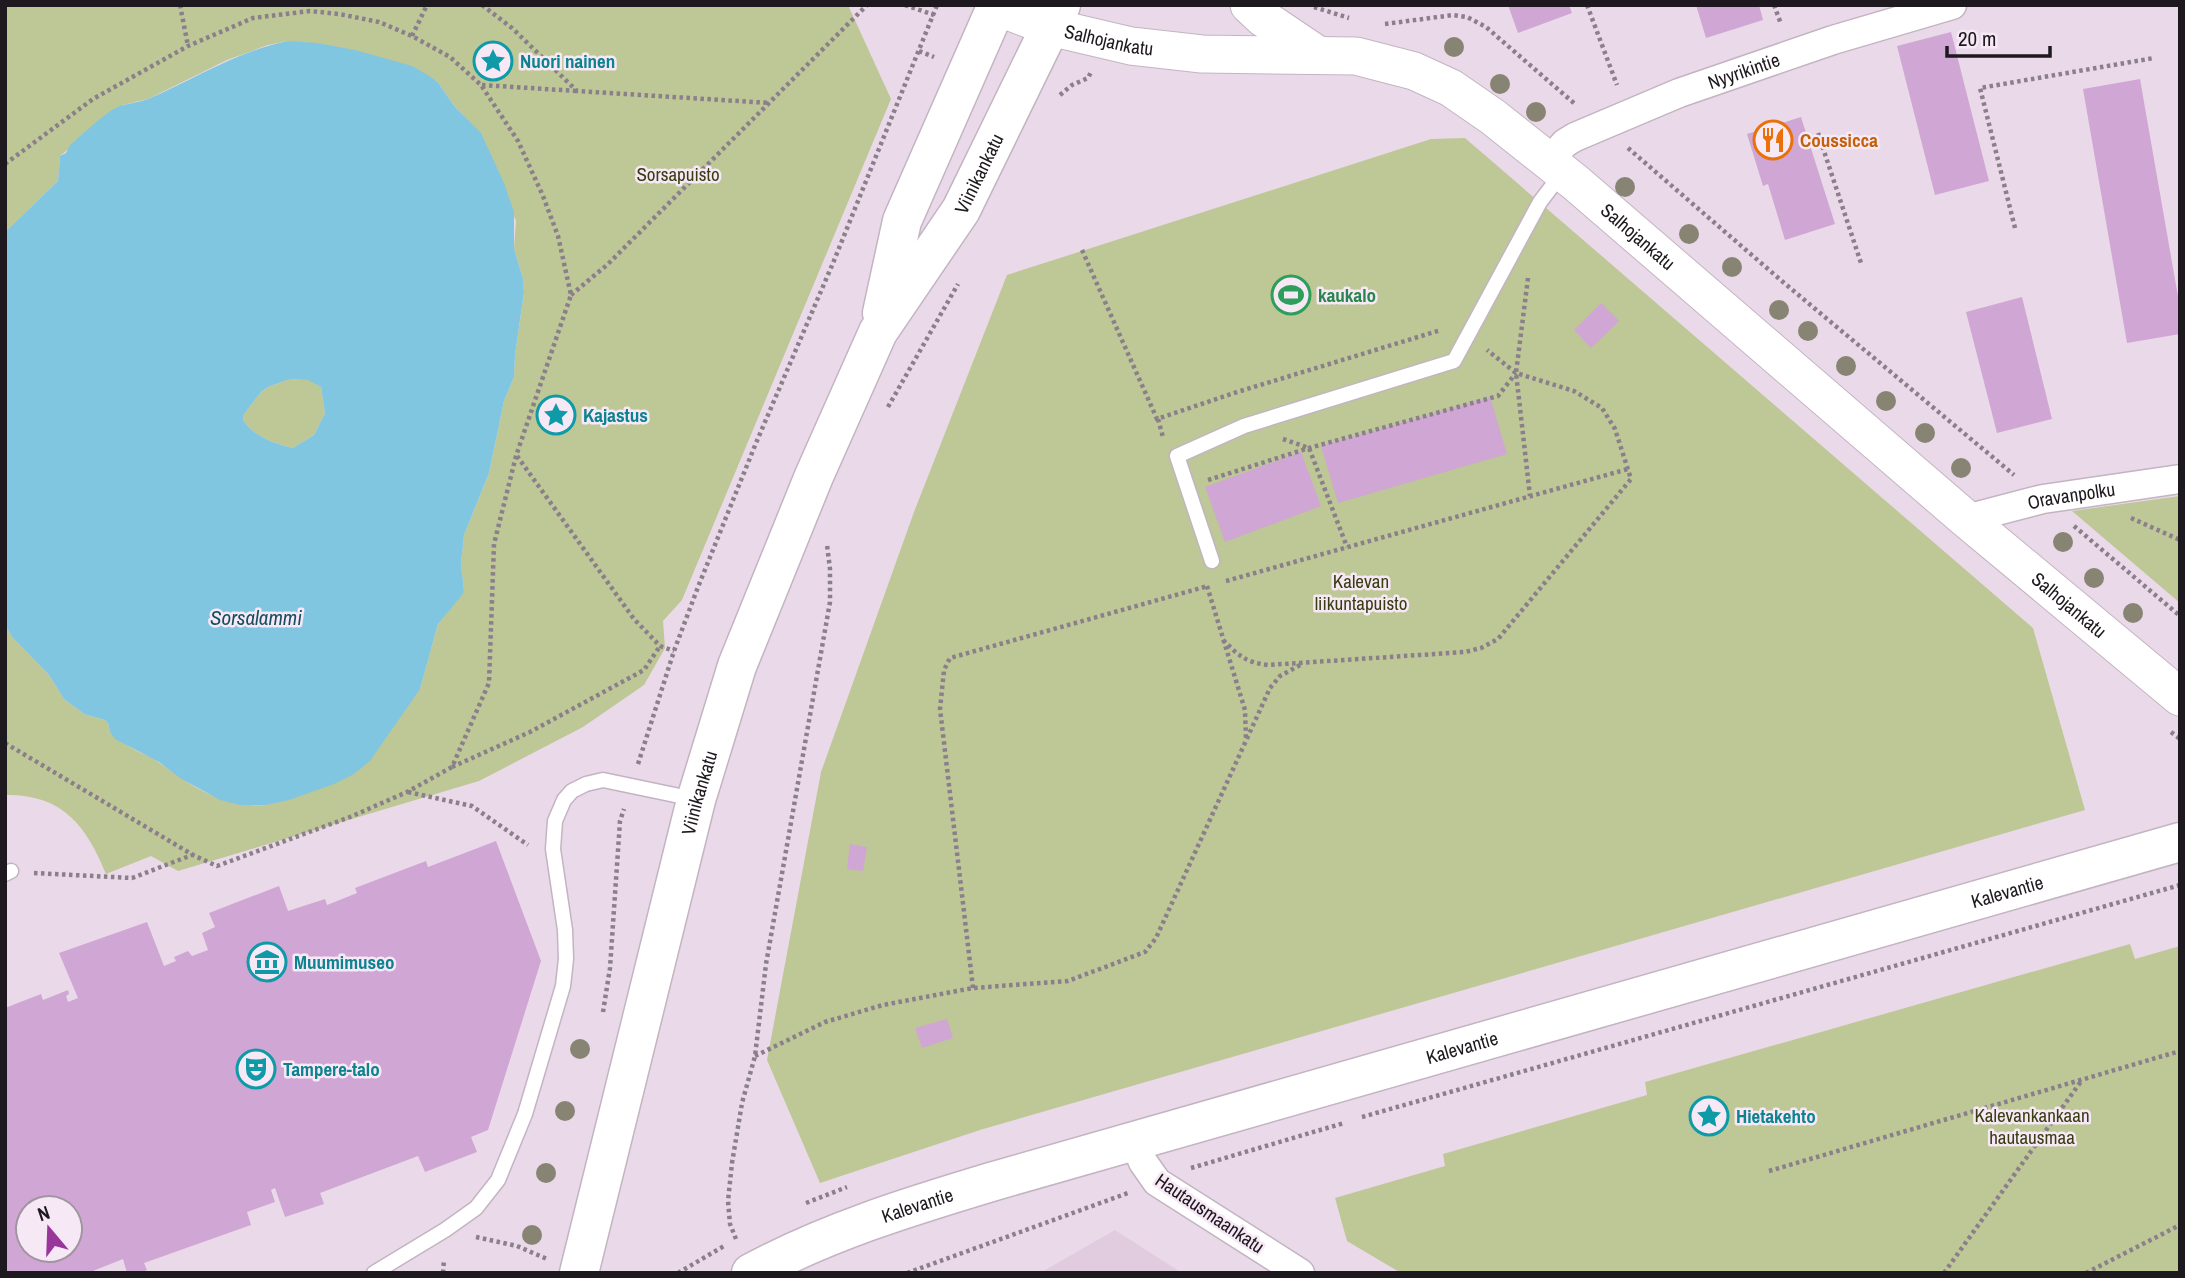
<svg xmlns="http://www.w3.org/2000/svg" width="2185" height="1278" font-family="'Archivo Narrow',sans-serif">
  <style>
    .built { fill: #e1cbdf }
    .green { fill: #bec796 }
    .water { fill: #81c6e0; fill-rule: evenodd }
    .building { fill: #d0a6d4; fill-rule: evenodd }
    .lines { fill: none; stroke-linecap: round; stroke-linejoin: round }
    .service-casing { stroke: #c3b4c2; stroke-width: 17 }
    .minor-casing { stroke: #c3b4c2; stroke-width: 31 }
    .tertiary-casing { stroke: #c3b4c2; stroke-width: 39 }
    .primary-casing { stroke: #c3b4c2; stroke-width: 41 }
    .path { stroke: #8a7f8a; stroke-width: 4.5; stroke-dasharray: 3.5 3.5; stroke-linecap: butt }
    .service { stroke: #fff; stroke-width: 14 }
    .minor { stroke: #fff; stroke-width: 28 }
    .tertiary { stroke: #fff; stroke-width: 37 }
    .primary { stroke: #fff; stroke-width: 38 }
    .tree { fill: #888473 }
    .labels { text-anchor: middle; stroke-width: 5; stroke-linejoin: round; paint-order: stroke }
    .street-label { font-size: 19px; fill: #1e191e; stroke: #f7e8f6 }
    .culture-label { font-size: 19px; font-weight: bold; fill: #0d838f; stroke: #f7e8f6; text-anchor: start }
    .food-label { font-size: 19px; font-weight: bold; fill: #c56008; stroke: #f7e8f6; text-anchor: start }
    .park-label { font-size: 19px; fill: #383e12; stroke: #f7e8f6 }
    .leisure-label { font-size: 19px; font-weight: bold; fill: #27864d; stroke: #f7e8f6; text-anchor: start }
    .water-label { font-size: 21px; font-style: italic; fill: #144e61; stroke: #f7e8f6 }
  </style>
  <rect width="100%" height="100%" fill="#eadae9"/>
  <polygon class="built" points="1115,1230 1182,1273 1040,1273"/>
  <g class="green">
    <path d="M5,5h843l43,94 -209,501 -19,21 2,27 -21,37 -61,42 -104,54 -301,90 -27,-15 -45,18c-20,-49 -44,-80 -101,-79v-171l7,13 37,38 15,24 20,15 21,6 3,3 2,9c9,7 17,14 27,19 8,4 17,7 24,13 34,24 62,44 105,41l154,-116 18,-65 26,-34 -3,-26 3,-29 25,-62 15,-72 10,-24 1,-22 9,-63 -1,-13 -9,-31 2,-27 -36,-88 -25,-26 -16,-23 -151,-43 -20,4 -41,15 -79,39 -25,6 -63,51 -2,25 -53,51z"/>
    <polygon points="1465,138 2033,628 2085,810 980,1130 820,1183 767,1060 821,772 914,512 1007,275 1431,139"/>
    <path d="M299,379h9l13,8 4,26 -11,22 -21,13c-18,-4 -40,-12 -50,-28l1,-6 17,-22 7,-5 19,-7z"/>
    <polygon points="2180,496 2180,603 2072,511"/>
    <polygon points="2130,944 2135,959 2180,946 2180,1273 1401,1273 1347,1241 1335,1198 1445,1166 1443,1154 1647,1095 1645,1082"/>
  </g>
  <path class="water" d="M288,41l29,2 38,7 57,16 19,11 8,7 16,23 26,26 23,50 10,29v36l9,31 1,13 -9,63 -1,22 -10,24 -15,72 -25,62 -3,29 3,26 -2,5 -24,29 -18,65 -50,72 -16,13 -20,10 -45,16 -23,5h-26l-20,-5 -40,-22 -21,-16 -44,-23 -5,-7 -2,-9 -3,-3 -21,-6 -20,-15 -15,-24 -37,-38 -7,-13v-392l53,-51 2,-25 6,-3 4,-8c13,-11 27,-25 42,-35 10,-7 24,-6 36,-11 47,-20 89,-48 140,-58zM299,379l9,1 13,7 4,26 -11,22 -21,13c-18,-4 -40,-12 -50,-28l1,-6 17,-22 7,-5 19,-7z"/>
  <g class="building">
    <polygon points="1508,5 1569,5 1572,13 1518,33"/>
    <polygon points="1696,5 1759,5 1763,20 1706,38"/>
    <polygon points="1951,32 1989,181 1935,195 1897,46"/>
    <polygon points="2140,79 2180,308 2180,334 2127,343 2083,89"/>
    <polygon points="1801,117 1835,224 1785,240 1768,184 1763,186 1747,134"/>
    <polygon points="2022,297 2052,419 1997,433 1966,312"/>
    <polygon points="1601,303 1619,321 1591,348 1574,330"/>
    <polygon points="1490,397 1507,454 1338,503 1321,446"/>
    <polygon points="1301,452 1321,506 1225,542 1205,487"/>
    <path d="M496,841l45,120 -53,169 -17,7 6,15 -52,20 -7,-16 -98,37 4,11 -39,13 -10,-29 -4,2 4,12 -28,10 4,13 -107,38 3,7 -6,3h-14l-4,-14 -35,14h-83v-265l36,-14 2,6 25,-10 1,4 -3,2 2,6 10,-4 -19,-45 88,-31 17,44 12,-5 -2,-4 14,-6 4,5 16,-6 -6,-17 13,-6 -6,-14 70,-27 9,25 37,-12 2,6 30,-12 -2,-5 71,-27 2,6zM28,1208h42v42h-42z"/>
    <polygon points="850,844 867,847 863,871 847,869"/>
    <polygon points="947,1019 953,1038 922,1048 915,1028"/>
  </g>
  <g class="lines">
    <defs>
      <g id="service">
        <polyline points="1212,561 1177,456 1244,426 1454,361 1540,202 1562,173"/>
        <polyline points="5,874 11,871"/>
        <polyline points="374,1273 445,1230 476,1208 498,1180 525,1114 563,986 566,959 565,930 553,849 555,821 564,800 572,791 586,784 603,780 694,799"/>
      </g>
      <g id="minor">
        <path id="s1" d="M1549,161l16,-18 10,-6 104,-44 154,-53 119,-35"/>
        <path id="s2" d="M1966,519l77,-20 137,-20"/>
        <polyline points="1134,1141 1143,1162 1157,1182 1300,1273"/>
      </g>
      <g id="tertiary">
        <polyline points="1249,5 1263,18 1318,55"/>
        <path id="s3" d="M997,7l53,20 81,19 71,8 154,2 58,15 37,17 42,29 83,66 390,336 214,178"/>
      </g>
      <g id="primary">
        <polyline points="882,313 902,221 997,5"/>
        <path id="s4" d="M579,1273l117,-473 41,-134 77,-190 64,-144 83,-122 100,-205"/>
        <path id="s5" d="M751,1273c76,-41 157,-66 240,-91l1189,-340"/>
      </g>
    </defs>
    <use href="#service" class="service-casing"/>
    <use href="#minor" class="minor-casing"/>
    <use href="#tertiary" class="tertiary-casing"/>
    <use href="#primary" class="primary-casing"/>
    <g class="path">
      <polyline points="180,5 188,46"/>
      <polyline points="482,5 512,28 577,91 770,103"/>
      <polyline points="905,5 934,15"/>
      <polyline points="1587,5 1617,85"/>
      <polyline points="1774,5 1781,24"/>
      <polyline points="1314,7 1349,18"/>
      <polyline points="1385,24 1453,15 1467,17 1486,27 1575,104"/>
      <polyline points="412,36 427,5"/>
      <polyline points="919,51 934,57"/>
      <polyline points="482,85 577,91"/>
      <polyline points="1060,95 1072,85 1088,78 1091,72"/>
      <polyline points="1818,133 1861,263"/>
      <polyline points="1628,148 1783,282 2014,475"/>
      <polyline points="5,164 93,99 188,46 253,18 310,11 339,14 379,22 412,36 450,57 481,85 518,141 543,196 558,236 571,295 516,456 494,544 489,683 452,767 407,792 350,817 217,866 193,855 5,743"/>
      <polyline points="2015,228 1980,88 2154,58"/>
      <polyline points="1082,250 1157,419 1234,393 1441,330"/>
      <polyline points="1528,278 1516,373 1530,496"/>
      <polyline points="571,295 607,265 867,5"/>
      <polyline points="888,407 958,284"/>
      <polyline points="1158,419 1163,437"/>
      <polyline points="1283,439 1309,448 1347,547"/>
      <polyline points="517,456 634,619 660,646 674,651"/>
      <polyline points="1208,480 1309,448 1498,396 1516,373"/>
      <polyline points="2131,518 2180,540"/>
      <polyline points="2074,526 2180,616"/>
      <polyline points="1226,581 1628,469"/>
      <polyline points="1207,586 1245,710 1246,739"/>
      <path d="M1223,640c16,16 22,22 45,25l197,-13 16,-4 17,-9 133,-160 -16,-50 -13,-21 -28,-17 -58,-18 -29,-23"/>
      <polyline points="2171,732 2180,739"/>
      <polyline points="638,764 674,651 698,587 756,443 833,263 937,5"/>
      <polyline points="452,767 530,732 644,670 660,646"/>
      <polyline points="408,792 472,806 528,845"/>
      <polyline points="34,873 132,878 192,855"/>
      <polyline points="973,988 940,709 944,670 950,658 1208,586"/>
      <polyline points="603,1012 610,968 620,821 624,809"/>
      <polyline points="755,1056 825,1022 883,1005 973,988 1068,981 1145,952 1156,938 1270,688 1280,676 1302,664"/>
      <polyline points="1362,1117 2180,885"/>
      <polyline points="1191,1168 1344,1123"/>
      <polyline points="1769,1171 2180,1051"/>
      <polyline points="806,1203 847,1187"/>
      <polyline points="476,1237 517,1246 547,1259"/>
      <polyline points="736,1239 730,1224 728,1201 732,1163 742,1103 755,1056 766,964 830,602 830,569 827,545"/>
      <polyline points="443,1273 444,1260"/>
      <polyline points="678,1273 724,1246"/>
      <polyline points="907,1273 1128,1193"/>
      <polyline points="1944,1273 2082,1080"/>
      <polyline points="2086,1273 2180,1225"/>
    </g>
    <use href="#service" class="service"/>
    <use href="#minor" class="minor"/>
    <use href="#tertiary" class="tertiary"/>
    <use href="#primary" class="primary"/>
  </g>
  <g class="tree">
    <circle cx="1454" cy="47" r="10"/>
    <circle cx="1500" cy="84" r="10"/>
    <circle cx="1536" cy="112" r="10"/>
    <circle cx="1625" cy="187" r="10"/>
    <circle cx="1689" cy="234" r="10"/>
    <circle cx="1732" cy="267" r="10"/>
    <circle cx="1779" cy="310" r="10"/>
    <circle cx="1808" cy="331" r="10"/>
    <circle cx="1846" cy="366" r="10"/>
    <circle cx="1886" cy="401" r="10"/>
    <circle cx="1925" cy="433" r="10"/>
    <circle cx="1961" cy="468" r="10"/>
    <circle cx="2063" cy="542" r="10"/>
    <circle cx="2094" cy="578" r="10"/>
    <circle cx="2133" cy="613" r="10"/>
    <circle cx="580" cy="1049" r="10"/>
    <circle cx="565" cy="1111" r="10"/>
    <circle cx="546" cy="1173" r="10"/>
    <circle cx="532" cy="1235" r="10"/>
  </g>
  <defs>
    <symbol id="sight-ring" viewBox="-11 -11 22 22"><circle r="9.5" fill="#f7e8f6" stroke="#0f9aa8" stroke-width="1.5"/><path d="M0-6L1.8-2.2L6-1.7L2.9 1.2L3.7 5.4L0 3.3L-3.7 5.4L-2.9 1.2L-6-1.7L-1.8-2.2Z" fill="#0f9aa8"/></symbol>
    <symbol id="restaurant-ring" viewBox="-11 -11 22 22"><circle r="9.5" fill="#f7e8f6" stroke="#e8710a" stroke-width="1.5"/><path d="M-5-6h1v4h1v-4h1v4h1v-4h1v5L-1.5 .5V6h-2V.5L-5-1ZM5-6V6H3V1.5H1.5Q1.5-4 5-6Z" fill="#e8710a"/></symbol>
    <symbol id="stadium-ring" viewBox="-11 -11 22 22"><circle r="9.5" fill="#f7e8f6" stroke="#2e9e5b" stroke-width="1.5"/><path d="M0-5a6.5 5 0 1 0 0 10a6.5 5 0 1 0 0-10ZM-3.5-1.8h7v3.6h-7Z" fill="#2e9e5b"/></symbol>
    <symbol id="museum-ring" viewBox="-11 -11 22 22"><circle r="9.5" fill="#f7e8f6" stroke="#0f9aa8" stroke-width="1.5"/><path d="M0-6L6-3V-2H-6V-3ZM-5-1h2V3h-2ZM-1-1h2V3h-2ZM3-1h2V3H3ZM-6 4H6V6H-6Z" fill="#0f9aa8"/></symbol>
    <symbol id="theatre-ring" viewBox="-11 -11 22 22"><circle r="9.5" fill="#f7e8f6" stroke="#0f9aa8" stroke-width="1.5"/><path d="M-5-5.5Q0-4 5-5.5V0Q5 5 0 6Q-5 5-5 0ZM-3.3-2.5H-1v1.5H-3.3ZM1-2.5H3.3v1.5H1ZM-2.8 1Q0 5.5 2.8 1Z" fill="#0f9aa8"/></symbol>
  </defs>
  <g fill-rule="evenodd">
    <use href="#sight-ring" x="471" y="39" width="44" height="44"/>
    <use href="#restaurant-ring" x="1751" y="118" width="44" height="44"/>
    <use href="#stadium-ring" x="1269" y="273" width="44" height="44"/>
    <use href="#sight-ring" x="534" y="393" width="44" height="44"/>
    <use href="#museum-ring" x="245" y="940" width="44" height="44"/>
    <use href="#theatre-ring" x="234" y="1047" width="44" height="44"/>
    <use href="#sight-ring" x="1687" y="1094" width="44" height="44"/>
  </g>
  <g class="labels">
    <g class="street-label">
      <text dy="7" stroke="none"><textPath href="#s3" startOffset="117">Salhojankatu</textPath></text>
      <text dy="7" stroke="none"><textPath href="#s1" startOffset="217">Nyyrikintie</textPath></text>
      <text dy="7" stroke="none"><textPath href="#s4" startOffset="1178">Viinikankatu</textPath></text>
      <text dy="7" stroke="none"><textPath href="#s3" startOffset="705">Salhojankatu</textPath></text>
      <text dy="7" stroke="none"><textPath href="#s2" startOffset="108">Oravanpolku</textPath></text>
      <text dy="7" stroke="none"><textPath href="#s3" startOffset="1272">Salhojankatu</textPath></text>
      <text dy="7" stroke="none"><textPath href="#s4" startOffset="495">Viinikankatu</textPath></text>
      <text dy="7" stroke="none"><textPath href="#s5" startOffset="1314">Kalevantie</textPath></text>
      <text dy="7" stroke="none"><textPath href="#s5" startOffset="747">Kalevantie</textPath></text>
      <text dy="7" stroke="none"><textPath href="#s5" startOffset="180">Kalevantie</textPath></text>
      <text transform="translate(1210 1213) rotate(34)" y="7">Hautausmaankatu</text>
    </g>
    <g class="culture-label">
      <text x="520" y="68">Nuori nainen</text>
      <text x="583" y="422">Kajastus</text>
      <text x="294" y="969">Muumimuseo</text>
      <text x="283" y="1076">Tampere-talo</text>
      <text x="1736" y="1123">Hietakehto</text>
    </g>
    <g class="food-label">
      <text x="1800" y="147">Coussicca</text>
    </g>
    <g class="park-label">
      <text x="678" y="181">Sorsapuisto</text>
      <text x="1361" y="588">Kalevan<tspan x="1361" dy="22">liikuntapuisto</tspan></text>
      <text x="2032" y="1122">Kalevankankaan<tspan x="2032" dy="22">hautausmaa</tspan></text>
    </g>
    <g class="leisure-label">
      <text x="1318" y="302">kaukalo</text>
    </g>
    <g class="water-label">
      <text x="256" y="625">Sorsalammi</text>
    </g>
  </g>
  <rect width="2185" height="1278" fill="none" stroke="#1e191e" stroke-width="14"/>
  <g transform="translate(49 1229) rotate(341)"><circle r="33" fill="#f7e8f6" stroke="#a095a0" stroke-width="2"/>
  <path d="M0-5L12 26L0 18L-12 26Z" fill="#99369c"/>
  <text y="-10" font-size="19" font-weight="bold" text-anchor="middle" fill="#1e191e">N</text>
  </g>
  <path d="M1947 46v10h103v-10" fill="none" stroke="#1e191e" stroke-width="3.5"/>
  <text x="1958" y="46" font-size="21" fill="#1e191e" stroke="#f7e8f6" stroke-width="5" paint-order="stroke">20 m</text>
</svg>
